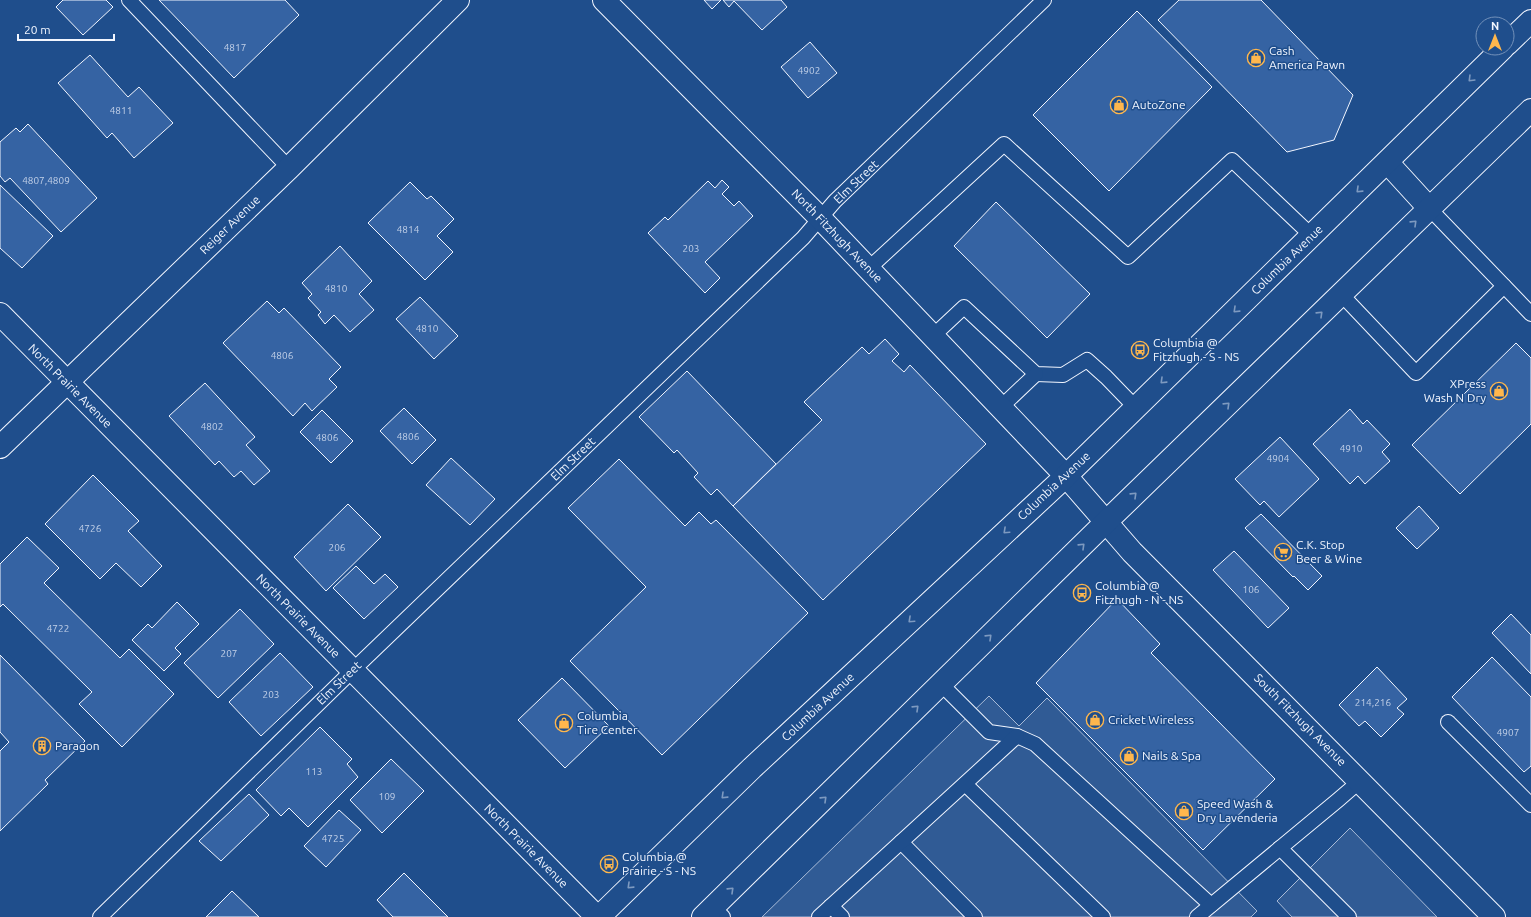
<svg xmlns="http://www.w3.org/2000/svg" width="1531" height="917" font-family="Ubuntu,sans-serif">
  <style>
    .parking { fill: #305b95; stroke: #a8bbd7 }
    .building { fill: #3563a3; stroke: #f2f6ff }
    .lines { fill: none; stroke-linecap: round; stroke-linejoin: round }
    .lane-casing { stroke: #f2f6ff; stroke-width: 16 }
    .street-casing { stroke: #f2f6ff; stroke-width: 24 }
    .secondary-casing { stroke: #f2f6ff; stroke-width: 24 }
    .lane { stroke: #1f4e8c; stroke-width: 14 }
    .street { stroke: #1f4e8c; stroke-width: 22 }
    .secondary { stroke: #1f4e8c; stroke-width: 22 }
    .oneway { stroke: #7e9ac0 }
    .labels { text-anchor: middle; stroke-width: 3; stroke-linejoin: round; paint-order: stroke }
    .number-label { font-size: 10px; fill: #c3d1e8 }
    .poi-label { font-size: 12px; fill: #f2f6ff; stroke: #1f4e8c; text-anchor: start }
    .street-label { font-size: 12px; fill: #f2f6ff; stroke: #1f4e8c }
  </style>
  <rect width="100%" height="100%" fill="#1f4e8c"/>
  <g class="parking">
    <polygon points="989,696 1019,726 1047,698 1257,911 1251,917 762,917"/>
    <polygon points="1350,828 1437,917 1292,917 1277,901"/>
  </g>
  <g class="building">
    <polygon points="63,0 106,0 113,7 83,35 56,7"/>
    <polygon points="159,0 285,0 299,15 234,78"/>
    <polygon points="704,0 721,0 712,9"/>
    <polygon points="723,0 781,0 787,7 762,30 734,1 729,7"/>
    <polygon points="1179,0 1261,0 1353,95 1334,140 1287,152 1158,20"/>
    <polygon points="1137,11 1212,87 1109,191 1033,115"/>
    <polygon points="810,42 837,73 808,98 781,67"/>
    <polygon points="90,55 128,97 139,87 173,123 134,158 112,133 107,138 58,83"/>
    <polygon points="28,124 97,198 61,232 10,178 5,182 0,176 0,142 16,128 20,132"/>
    <polygon points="722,180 729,187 722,194 734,206 739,201 753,216 705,262 720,278 705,293 648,233 665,217 668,220 708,181 715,188"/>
    <polygon points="410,182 427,199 431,196 454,219 437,236 453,252 425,280 368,223"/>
    <polygon points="0,185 53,236 22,268 0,248"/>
    <polygon points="996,202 1090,294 1047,338 954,246"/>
    <polygon points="340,246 372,281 359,294 374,310 350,332 334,315 325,324 318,315 321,312 308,298 312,294 302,283"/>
    <polygon points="420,297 458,336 434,359 396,319"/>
    <polygon points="267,301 279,313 284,308 341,367 329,379 337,387 312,411 305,403 293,416 223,343"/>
    <polygon points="885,339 899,354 892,361 904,372 910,365 986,444 823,600 733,506 822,420 804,402 862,347 869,354"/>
    <polygon points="1516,343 1531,358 1531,424 1460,494 1412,445"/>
    <polygon points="687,371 776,464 733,506 717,489 711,495 694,477 698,473 677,450 674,453 639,417"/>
    <polygon points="205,383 255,437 246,445 270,471 254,485 241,471 234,477 219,461 215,465 169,416"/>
    <polygon points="404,408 436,440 412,464 380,431"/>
    <polygon points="1350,409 1363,424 1367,420 1390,444 1382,452 1390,461 1365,484 1358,476 1350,484 1313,444"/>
    <polygon points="322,410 353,441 331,463 300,432"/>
    <polygon points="1280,437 1319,479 1279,517 1264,501 1260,505 1235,479"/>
    <polygon points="451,458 495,499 470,525 426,485"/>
    <polygon points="619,459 685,526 699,512 711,524 716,520 808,613 662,755 570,661 646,587 568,508"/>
    <polygon points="93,475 139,521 128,531 162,566 141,587 116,563 100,579 45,524"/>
    <polygon points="348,504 381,537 326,591 294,557"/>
    <polygon points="1419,506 1439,528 1417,549 1396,528"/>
    <polygon points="1261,514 1322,576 1308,590 1294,576 1293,577 1245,528"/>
    <polygon points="27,537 59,568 44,583 120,658 129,649 174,694 122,747 79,704 92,692 3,604 0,607 0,564"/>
    <polygon points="1234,551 1289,608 1268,628 1213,570"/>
    <polygon points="356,566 374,584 385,574 398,587 364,619 333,588"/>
    <polygon points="1117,599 1160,644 1151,653 1275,779 1203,850 1036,683"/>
    <polygon points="177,602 199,624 175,648 181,654 164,671 132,640 148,624 152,628"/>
    <polygon points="240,609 274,644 218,698 184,663"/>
    <polygon points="1511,614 1531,635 1531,674 1492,633"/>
    <polygon points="280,653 313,687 261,736 229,702"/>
    <polygon points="0,655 85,741 45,780 48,784 0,831 0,751 9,742 0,732"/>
    <polygon points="1492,657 1531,697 1531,766 1524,772 1452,697"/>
    <polygon points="1377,667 1407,699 1397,708 1404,714 1381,737 1365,721 1359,726 1339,705"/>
    <polygon points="562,678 609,726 565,768 518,720"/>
    <polygon points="320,727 352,759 347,764 358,777 308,827 289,808 281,816 256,790"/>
    <polygon points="391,759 424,791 382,833 350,800"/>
    <polygon points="249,794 269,815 221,861 199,841"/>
    <polygon points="339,810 361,830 326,867 304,846"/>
    <polygon points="404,873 448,917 393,917 377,900"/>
    <polygon points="232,891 259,917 206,917"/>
  </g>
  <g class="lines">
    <defs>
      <g id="lane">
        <polyline points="129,0 289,168"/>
        <polyline points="1429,208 1531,314"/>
        <polyline points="868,269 1004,144 1128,257 1232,160 1312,236"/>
        <polyline points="1341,294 1416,373 1504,286"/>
        <polyline points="933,336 964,307 1036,374 1063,375 1087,360 1106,377 1136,408"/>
        <polyline points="1000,408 1036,374"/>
        <polyline points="941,684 989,732 1017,736 1035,744 1211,905"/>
        <polyline points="1448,722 1531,805"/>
        <polyline points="965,784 1103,917"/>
        <polyline points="901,842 975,917"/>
        <polyline points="1280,848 1349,917"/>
        <polyline points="831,906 842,917"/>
        <polyline points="713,907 723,917"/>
        <polyline points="100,917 352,671 803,238 835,201 1044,0"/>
        <polyline points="819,917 1017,736"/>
        <polyline points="1197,917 1338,800 1360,781"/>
      </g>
      <g id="street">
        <polyline points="0,314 597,917"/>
        <polyline points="0,447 289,168 458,0"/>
        <polyline points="1106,522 1132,552 1494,917"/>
      </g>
      <g id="secondary">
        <polyline points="604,0 821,219 1066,476 1106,522"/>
        <polyline points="1507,44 1531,21"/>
        <polyline points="1387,162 1429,208"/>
        <polyline points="599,917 752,768 1066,476 1503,48"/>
        <polyline points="703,917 1106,522 1531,110"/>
      </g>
    </defs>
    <use href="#lane" class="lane-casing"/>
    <use href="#street" class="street-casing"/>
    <use href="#secondary" class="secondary-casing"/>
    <use href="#lane" class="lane"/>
    <use href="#street" class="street"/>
    <use href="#secondary" class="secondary"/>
  </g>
  <defs><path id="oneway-chevron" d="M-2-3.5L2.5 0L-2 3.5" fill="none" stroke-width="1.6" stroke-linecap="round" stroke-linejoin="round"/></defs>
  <g class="oneway">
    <use href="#oneway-chevron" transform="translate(1471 79) rotate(135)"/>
    <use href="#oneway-chevron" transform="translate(1359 190) rotate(136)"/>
    <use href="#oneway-chevron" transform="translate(1414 223) rotate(-44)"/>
    <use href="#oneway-chevron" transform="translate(1236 310) rotate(136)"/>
    <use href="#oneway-chevron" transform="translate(1320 314) rotate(-44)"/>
    <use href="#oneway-chevron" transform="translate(1163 381) rotate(136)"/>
    <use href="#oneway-chevron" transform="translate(1227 405) rotate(-44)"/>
    <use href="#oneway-chevron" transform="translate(1134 495) rotate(-44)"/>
    <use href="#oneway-chevron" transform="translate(1006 531) rotate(137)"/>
    <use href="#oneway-chevron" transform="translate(1082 546) rotate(-44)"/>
    <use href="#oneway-chevron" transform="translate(911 620) rotate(137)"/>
    <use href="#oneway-chevron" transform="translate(989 637) rotate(-44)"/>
    <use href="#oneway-chevron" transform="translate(916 708) rotate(-44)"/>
    <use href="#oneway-chevron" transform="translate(724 796) rotate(136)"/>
    <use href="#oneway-chevron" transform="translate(824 799) rotate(-44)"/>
    <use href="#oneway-chevron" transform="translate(630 886) rotate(136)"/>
    <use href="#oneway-chevron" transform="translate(731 890) rotate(-44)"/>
  </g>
  <defs>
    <symbol id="shop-ring" viewBox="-11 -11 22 22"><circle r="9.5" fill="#1f4e8c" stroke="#ffb74d" stroke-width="1.5"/><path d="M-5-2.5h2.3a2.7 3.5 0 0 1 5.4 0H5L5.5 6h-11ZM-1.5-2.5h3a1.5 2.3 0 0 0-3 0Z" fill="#ffb74d"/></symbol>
    <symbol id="bus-ring" viewBox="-11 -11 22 22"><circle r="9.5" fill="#1f4e8c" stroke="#ffb74d" stroke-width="1.5"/><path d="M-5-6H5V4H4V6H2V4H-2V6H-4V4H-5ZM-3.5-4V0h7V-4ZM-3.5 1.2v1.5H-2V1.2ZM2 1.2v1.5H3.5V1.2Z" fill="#ffb74d"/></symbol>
    <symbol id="supermarket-ring" viewBox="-11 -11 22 22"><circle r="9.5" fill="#1f4e8c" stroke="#ffb74d" stroke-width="1.5"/><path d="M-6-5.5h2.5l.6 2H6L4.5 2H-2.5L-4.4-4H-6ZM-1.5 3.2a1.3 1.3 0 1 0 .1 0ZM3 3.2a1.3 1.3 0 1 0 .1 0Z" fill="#ffb74d"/></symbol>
    <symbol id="building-ring" viewBox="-11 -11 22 22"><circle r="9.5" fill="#1f4e8c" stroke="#ffb74d" stroke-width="1.5"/><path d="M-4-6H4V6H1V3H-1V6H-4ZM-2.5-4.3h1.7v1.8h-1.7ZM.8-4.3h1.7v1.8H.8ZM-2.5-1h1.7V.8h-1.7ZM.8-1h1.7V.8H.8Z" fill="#ffb74d"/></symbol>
  </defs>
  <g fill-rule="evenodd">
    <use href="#shop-ring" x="1246" y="48" width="20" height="20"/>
    <use href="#shop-ring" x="1109" y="95" width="20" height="20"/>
    <use href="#bus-ring" x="1130" y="340" width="20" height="20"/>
    <use href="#shop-ring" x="1489" y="381" width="20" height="20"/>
    <use href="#supermarket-ring" x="1273" y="542" width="20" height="20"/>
    <use href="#bus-ring" x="1072" y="583" width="20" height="20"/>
    <use href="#shop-ring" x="1085" y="710" width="20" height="20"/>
    <use href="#shop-ring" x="554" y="713" width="20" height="20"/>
    <use href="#building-ring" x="32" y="736" width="20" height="20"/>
    <use href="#shop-ring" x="1119" y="746" width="20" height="20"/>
    <use href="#shop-ring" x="1174" y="801" width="20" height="20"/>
    <use href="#bus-ring" x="599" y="854" width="20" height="20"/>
  </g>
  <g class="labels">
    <g class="number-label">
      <text x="235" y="51">4817</text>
      <text x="809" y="74">4902</text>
      <text x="121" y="114">4811</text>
      <text x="46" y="184">4807,4809</text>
      <text x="408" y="233">4814</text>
      <text x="691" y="252">203</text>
      <text x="336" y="292">4810</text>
      <text x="427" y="332">4810</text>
      <text x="282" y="359">4806</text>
      <text x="212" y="430">4802</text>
      <text x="408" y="440">4806</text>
      <text x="327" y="441">4806</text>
      <text x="1351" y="452">4910</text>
      <text x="1278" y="462">4904</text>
      <text x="90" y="532">4726</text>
      <text x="337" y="551">206</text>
      <text x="1251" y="593">106</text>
      <text x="58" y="632">4722</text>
      <text x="229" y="657">207</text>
      <text x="271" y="698">203</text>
      <text x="1373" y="706">214,216</text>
      <text x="1508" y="736">4907</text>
      <text x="314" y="775">113</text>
      <text x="387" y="800">109</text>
      <text x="333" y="842">4725</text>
    </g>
    <g class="poi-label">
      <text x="1269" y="55">Cash<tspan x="1269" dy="14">America Pawn</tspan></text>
      <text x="1132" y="109">AutoZone</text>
      <text x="1153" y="347">Columbia @<tspan x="1153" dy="14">Fitzhugh - S - NS</tspan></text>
      <text x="1486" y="388" text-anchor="end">XPress<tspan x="1486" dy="14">Wash N Dry</tspan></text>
      <text x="1296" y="549">C.K. Stop<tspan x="1296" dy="14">Beer &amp; Wine</tspan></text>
      <text x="1095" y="590">Columbia @<tspan x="1095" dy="14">Fitzhugh - N - NS</tspan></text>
      <text x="577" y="720">Columbia<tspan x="577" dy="14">Tire Center</tspan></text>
      <text x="1108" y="724">Cricket Wireless</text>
      <text x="55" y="750">Paragon</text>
      <text x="1142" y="760">Nails &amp; Spa</text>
      <text x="1197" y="808">Speed Wash &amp;<tspan x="1197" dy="14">Dry Lavenderia</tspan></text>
      <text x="622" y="861">Columbia @<tspan x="622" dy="14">Prairie - S - NS</tspan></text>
    </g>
    <g class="street-label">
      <text transform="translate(856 182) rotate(-44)" y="4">Elm Street</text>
      <text transform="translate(230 225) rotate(-44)" y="4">Reiger Avenue</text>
      <text transform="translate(837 236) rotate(46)" y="4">North Fitzhugh Avenue</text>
      <text transform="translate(1287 260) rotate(-44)" y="4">Columbia Avenue</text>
      <text transform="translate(70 386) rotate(45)" y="4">North Prairie Avenue</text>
      <text transform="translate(573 459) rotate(-44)" y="4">Elm Street</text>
      <text transform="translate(1054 486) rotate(-43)" y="4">Columbia Avenue</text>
      <text transform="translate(298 616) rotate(45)" y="4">North Prairie Avenue</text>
      <text transform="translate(339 683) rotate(-44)" y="4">Elm Street</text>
      <text transform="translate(818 707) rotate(-43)" y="4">Columbia Avenue</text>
      <text transform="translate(1300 720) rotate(45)" y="4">South Fitzhugh Avenue</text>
      <text transform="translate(526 846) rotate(45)" y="4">North Prairie Avenue</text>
    </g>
  </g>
  <g transform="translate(1495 36)"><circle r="19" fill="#1f4e8c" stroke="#7391ba"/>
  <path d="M0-3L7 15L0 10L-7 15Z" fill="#ffb74d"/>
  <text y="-6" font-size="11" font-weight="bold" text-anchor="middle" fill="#f2f6ff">N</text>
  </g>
  <path d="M18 34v6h96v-6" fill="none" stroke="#f2f6ff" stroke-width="2"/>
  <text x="24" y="34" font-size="12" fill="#f2f6ff" stroke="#1f4e8c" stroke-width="3" paint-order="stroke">20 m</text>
</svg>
